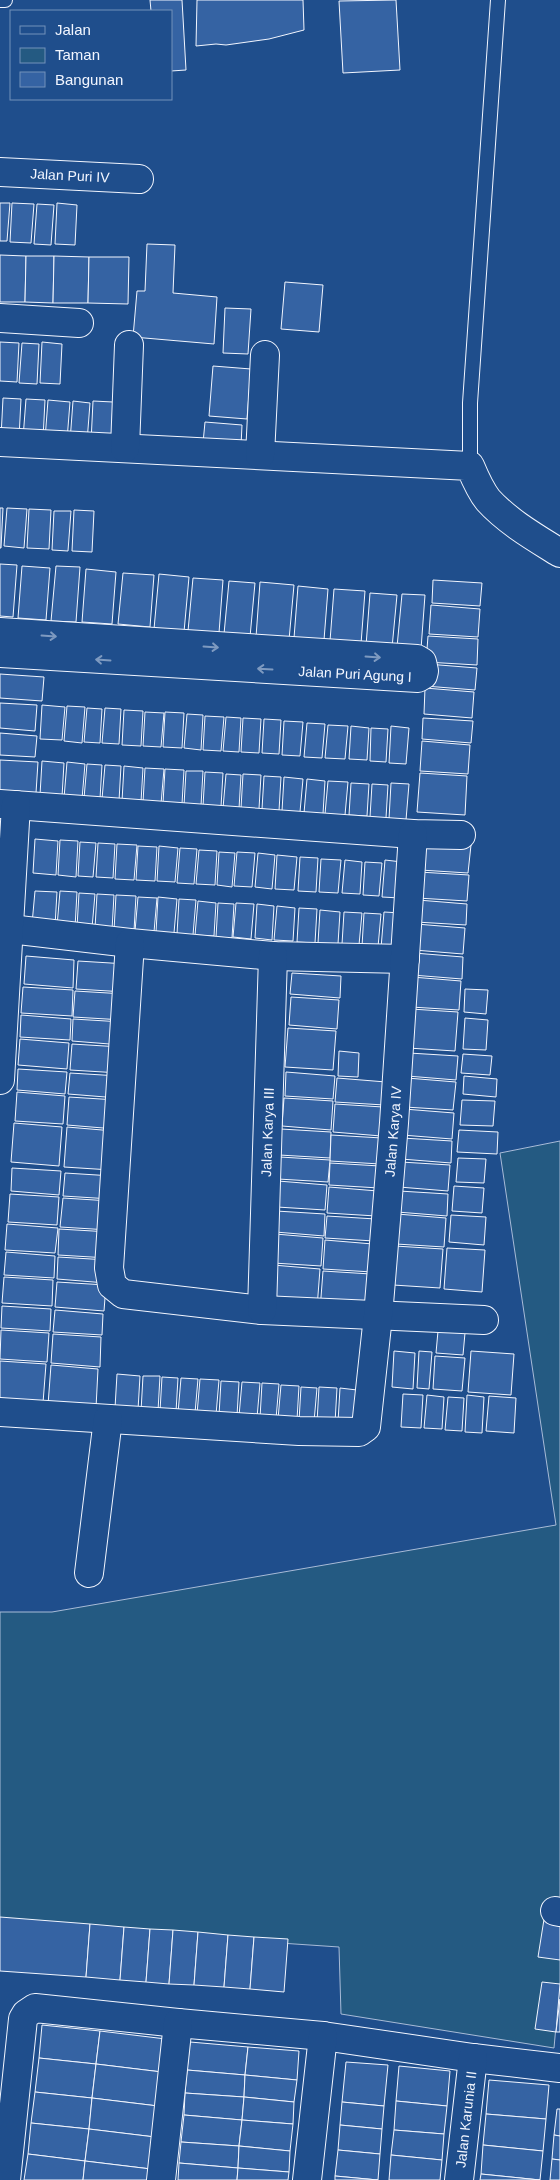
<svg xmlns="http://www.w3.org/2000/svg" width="560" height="2180" font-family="Helvetica,sans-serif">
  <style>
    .green { fill: #245a82; stroke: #a8bbd7 }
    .building { fill: #3563a3; stroke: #f2f6ff }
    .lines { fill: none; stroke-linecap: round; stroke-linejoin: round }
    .lane-casing { stroke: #f2f6ff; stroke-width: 16 }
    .street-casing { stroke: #f2f6ff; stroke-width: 30 }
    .lane { stroke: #1f4e8c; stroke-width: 14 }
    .street { stroke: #1f4e8c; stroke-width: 28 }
    .oneway { stroke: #7e9ac0 }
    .labels { text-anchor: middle; stroke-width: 4; stroke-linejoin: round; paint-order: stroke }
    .street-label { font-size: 14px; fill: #f2f6ff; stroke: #1f4e8c }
  </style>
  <rect width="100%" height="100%" fill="#1f4e8c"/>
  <polygon class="green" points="560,1141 560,1982 554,2048 341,2014 339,1947 0,1924 0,1612 52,1612 556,1525 500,1153"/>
  <g class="building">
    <polygon points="150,0 182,0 186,70 171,71 171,11 151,11"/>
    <polygon points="197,0 303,0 304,30 269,39 226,45 216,44 196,46"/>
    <polygon points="396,0 400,70 343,73 339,1"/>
    <polygon points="0,203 10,203 7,241 0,241"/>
    <polygon points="12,203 34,204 31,243 10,242"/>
    <polygon points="57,203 77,205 75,245 55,244"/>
    <polygon points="37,204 54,205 51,245 34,244"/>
    <polygon points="147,244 175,245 173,293 217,297 214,344 133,337 137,291 145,291"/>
    <polygon points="0,255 26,256 25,302 0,302"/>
    <polygon points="26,256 54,256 53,303 25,302"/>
    <polygon points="54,256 89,257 88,303 53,303"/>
    <polygon points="89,257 129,257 128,304 88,303"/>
    <polygon points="285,282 323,285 319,332 281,329"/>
    <polygon points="225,308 251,309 248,354 223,353"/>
    <polygon points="0,342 19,343 17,382 0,381"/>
    <polygon points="42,342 62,344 60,384 40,383"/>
    <polygon points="22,343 39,344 37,384 19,383"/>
    <polygon points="213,366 251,369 247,419 209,416"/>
    <polygon points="3,398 21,399 19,438 1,437"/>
    <polygon points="26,399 45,400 43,439 23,438"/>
    <polygon points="48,400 70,402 67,440 45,439"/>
    <polygon points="73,401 90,403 87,442 70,441"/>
    <polygon points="93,401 113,402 111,443 91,442"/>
    <polygon points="205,422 242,425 241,446 203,443"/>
    <polygon points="0,508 3,508 1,548 0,548"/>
    <polygon points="7,508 27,509 24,548 4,546"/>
    <polygon points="29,509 51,510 49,549 27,548"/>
    <polygon points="74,510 94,511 92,552 72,551"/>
    <polygon points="54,511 71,511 68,551 52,550"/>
    <polygon points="0,564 17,565 13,617 0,616"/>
    <polygon points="22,566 50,568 46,620 18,618"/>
    <polygon points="56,566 80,567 76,622 51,621"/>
    <polygon points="86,569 116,572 112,624 82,622"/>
    <polygon points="123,573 154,575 150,627 118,624"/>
    <polygon points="159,574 189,577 184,632 154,629"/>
    <polygon points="193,578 223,580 219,633 188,631"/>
    <polygon points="433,580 482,583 480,606 432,603"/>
    <polygon points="229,581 255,583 250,637 224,634"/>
    <polygon points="260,582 294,585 289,640 256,637"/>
    <polygon points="298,586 328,589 324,640 294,638"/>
    <polygon points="334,589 365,591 361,644 330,641"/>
    <polygon points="370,593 397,595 392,648 366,646"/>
    <polygon points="402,594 425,595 421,649 397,647"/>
    <polygon points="431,605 480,609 478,637 429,634"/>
    <polygon points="428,636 478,639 477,665 426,662"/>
    <polygon points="427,664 477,668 475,690 425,686"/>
    <polygon points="0,674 44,677 42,701 0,698"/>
    <polygon points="425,688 474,692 472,718 424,714"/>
    <polygon points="0,703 37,705 35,731 0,728"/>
    <polygon points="42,705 65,707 62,740 40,739"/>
    <polygon points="67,706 85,707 82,743 64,741"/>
    <polygon points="87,708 102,709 100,743 84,742"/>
    <polygon points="105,708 121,709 119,744 102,743"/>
    <polygon points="124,710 143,711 141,746 122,745"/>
    <polygon points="145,712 164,713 161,747 143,746"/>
    <polygon points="165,712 184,713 182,748 163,747"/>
    <polygon points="187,714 203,715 201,750 184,748"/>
    <polygon points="205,716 224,717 221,751 203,750"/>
    <polygon points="226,717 241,718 239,752 223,751"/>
    <polygon points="243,718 261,719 259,753 241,752"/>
    <polygon points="423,718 473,721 471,743 422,739"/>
    <polygon points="264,719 281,720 279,754 262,753"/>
    <polygon points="284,721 303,722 300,756 282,755"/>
    <polygon points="307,723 325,724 322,758 304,757"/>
    <polygon points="328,725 348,726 345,759 325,758"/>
    <polygon points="351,726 369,728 367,760 349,759"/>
    <polygon points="391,726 409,728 406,764 389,763"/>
    <polygon points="371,728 388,729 386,762 370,761"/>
    <polygon points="0,733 37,736 35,757 0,755"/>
    <polygon points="422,741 470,745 468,774 420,771"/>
    <polygon points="0,760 38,762 36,793 0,791"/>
    <polygon points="42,761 64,763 62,797 40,795"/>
    <polygon points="67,762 85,764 82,799 64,798"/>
    <polygon points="87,764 102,765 100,799 84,798"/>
    <polygon points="105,765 121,766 119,801 102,799"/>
    <polygon points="124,766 143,768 141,802 122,801"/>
    <polygon points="145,768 164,769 161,804 143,802"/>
    <polygon points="165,769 184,770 182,804 163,803"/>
    <polygon points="186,771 203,771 201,806 184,805"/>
    <polygon points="205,772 223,773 221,807 203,806"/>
    <polygon points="420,773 467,776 465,815 417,812"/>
    <polygon points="226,774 241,775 239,809 223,808"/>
    <polygon points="243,774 261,775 259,809 241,808"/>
    <polygon points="264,776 281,777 279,811 262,809"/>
    <polygon points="284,777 303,779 300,812 282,811"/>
    <polygon points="307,779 325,781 323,814 304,813"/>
    <polygon points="328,781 348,782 345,815 325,814"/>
    <polygon points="351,783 369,784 367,816 349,815"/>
    <polygon points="391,783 409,784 406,820 389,819"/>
    <polygon points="372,784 388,785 386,818 370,817"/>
    <polygon points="35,839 58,841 56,875 33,873"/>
    <polygon points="60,840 78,841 76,877 58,875"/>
    <polygon points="422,841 471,845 468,873 420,870"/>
    <polygon points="80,842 96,843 93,877 78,876"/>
    <polygon points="98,843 115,844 113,878 96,877"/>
    <polygon points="117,844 137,845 134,880 115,879"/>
    <polygon points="138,846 157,847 155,881 136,880"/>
    <polygon points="159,846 178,848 175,882 157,881"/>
    <polygon points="180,848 197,849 194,884 177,883"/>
    <polygon points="199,850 217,851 215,885 196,884"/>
    <polygon points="219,852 235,853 232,887 217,885"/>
    <polygon points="237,852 255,853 252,887 234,886"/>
    <polygon points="258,853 275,855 272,889 255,887"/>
    <polygon points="277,855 297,857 294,890 275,889"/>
    <polygon points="300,857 318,858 316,892 298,891"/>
    <polygon points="321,859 341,860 338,893 319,892"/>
    <polygon points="345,860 362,862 360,894 342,893"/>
    <polygon points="385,860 402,862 400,898 382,897"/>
    <polygon points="365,862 382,863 379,896 363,895"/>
    <polygon points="419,872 469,875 467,901 417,898"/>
    <polygon points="35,891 57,892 55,926 32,924"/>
    <polygon points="60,891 77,892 75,928 57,926"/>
    <polygon points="79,893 95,894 92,928 77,927"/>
    <polygon points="97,894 114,895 112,930 95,928"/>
    <polygon points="116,895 136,896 134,931 114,930"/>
    <polygon points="138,897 157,898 154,932 135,931"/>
    <polygon points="158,897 177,899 174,933 156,932"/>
    <polygon points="179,899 196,900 193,935 177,934"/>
    <polygon points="418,900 467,904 466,925 416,922"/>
    <polygon points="198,901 216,903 214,936 195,935"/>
    <polygon points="218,903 234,904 232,938 216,937"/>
    <polygon points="236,903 254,904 251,939 233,937"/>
    <polygon points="257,904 274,906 272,940 255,938"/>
    <polygon points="277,906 295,908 293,941 274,940"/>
    <polygon points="299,908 317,909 315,943 297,942"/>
    <polygon points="320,910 340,912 338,944 318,943"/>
    <polygon points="344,912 362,913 359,945 342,944"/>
    <polygon points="384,912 401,913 399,949 381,948"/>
    <polygon points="364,913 381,914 378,947 362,946"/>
    <polygon points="416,924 465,928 463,954 414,950"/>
    <polygon points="414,953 463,957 462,979 412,975"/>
    <polygon points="26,956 74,960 73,988 24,984"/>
    <polygon points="78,961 127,964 125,992 76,989"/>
    <polygon points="292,973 341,976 340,998 290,994"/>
    <polygon points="412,977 461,981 459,1010 411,1007"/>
    <polygon points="23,987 73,990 72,1016 21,1013"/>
    <polygon points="465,989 488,990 486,1014 464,1012"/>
    <polygon points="75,991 125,994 123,1020 73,1017"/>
    <polygon points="291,997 339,1000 337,1029 289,1025"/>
    <polygon points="411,1009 458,1012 455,1051 408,1048"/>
    <polygon points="21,1015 71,1019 70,1040 20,1037"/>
    <polygon points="465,1018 488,1020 486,1050 463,1049"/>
    <polygon points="73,1019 123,1022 122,1045 72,1041"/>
    <polygon points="288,1028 336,1031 333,1070 285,1067"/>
    <polygon points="20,1039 69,1043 67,1069 18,1065"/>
    <polygon points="72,1044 121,1047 120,1073 70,1070"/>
    <polygon points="339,1051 359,1053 358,1077 338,1076"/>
    <polygon points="409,1053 458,1056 456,1080 407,1076"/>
    <polygon points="463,1054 492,1056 490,1075 461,1073"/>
    <polygon points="18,1069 67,1072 65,1094 17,1090"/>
    <polygon points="286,1072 335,1076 333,1099 285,1096"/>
    <polygon points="70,1073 119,1076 118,1098 68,1094"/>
    <polygon points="464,1076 497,1079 496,1097 463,1094"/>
    <polygon points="337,1078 386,1082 384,1105 335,1102"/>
    <polygon points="407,1078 456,1082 453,1110 405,1107"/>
    <polygon points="17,1092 65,1096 63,1124 15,1121"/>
    <polygon points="69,1097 117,1100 115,1129 67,1125"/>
    <polygon points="284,1098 333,1101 331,1130 282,1126"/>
    <polygon points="462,1100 495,1101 493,1126 460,1125"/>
    <polygon points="335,1104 383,1107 381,1136 333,1132"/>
    <polygon points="404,1109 454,1113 452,1139 402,1135"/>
    <polygon points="14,1123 62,1127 59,1166 11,1162"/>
    <polygon points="67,1127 114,1131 111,1170 64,1167"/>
    <polygon points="281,1129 331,1132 330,1158 279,1155"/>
    <polygon points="459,1130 498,1132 497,1154 457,1152"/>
    <polygon points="331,1135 382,1138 380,1164 330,1161"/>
    <polygon points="402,1138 452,1141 451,1163 401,1159"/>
    <polygon points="280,1157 330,1160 328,1182 278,1179"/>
    <polygon points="458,1158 486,1159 484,1183 456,1182"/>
    <polygon points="401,1162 450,1165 448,1191 399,1187"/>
    <polygon points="330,1163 380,1166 379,1188 329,1185"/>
    <polygon points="12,1168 61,1171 59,1195 11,1191"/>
    <polygon points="65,1173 113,1176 111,1199 63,1196"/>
    <polygon points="278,1181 327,1185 325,1210 277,1207"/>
    <polygon points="454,1186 484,1188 482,1213 452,1211"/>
    <polygon points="329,1187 378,1191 376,1216 327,1213"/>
    <polygon points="399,1191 448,1194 447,1216 397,1212"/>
    <polygon points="10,1194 59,1197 57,1225 8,1222"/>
    <polygon points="63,1198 111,1201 109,1230 60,1227"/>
    <polygon points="276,1211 325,1214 324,1236 275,1232"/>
    <polygon points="397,1214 446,1218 444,1247 396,1244"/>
    <polygon points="451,1215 486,1217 484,1245 449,1242"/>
    <polygon points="327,1216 376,1219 374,1241 325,1238"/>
    <polygon points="7,1224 58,1228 55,1253 5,1250"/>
    <polygon points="59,1229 110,1232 108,1258 58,1255"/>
    <polygon points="275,1234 323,1238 321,1266 273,1263"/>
    <polygon points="325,1240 373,1244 372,1272 323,1269"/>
    <polygon points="395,1246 443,1249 440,1288 393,1285"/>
    <polygon points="447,1248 485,1250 482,1292 444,1289"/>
    <polygon points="6,1252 55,1256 54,1278 4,1275"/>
    <polygon points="58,1257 108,1260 106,1283 57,1279"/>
    <polygon points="273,1265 320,1269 317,1308 270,1304"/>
    <polygon points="323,1271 371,1274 368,1313 320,1310"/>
    <polygon points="4,1277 53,1280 52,1306 2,1303"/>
    <polygon points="57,1282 106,1285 104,1311 55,1307"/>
    <polygon points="2,1306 51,1309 50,1331 1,1328"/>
    <polygon points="55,1310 103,1314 102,1335 53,1332"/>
    <polygon points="1,1330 49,1333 47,1362 0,1359"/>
    <polygon points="438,1331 465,1333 463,1355 436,1353"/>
    <polygon points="53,1334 101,1337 100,1367 51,1363"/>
    <polygon points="394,1351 415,1353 413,1389 392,1387"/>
    <polygon points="419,1351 432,1352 429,1389 417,1388"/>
    <polygon points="471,1351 514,1354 511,1395 468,1392"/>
    <polygon points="435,1356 465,1358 462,1391 433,1389"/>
    <polygon points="0,1361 46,1364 43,1403 0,1400"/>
    <polygon points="51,1365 98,1369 96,1408 48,1405"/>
    <polygon points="117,1374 140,1376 138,1410 115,1408"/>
    <polygon points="143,1376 160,1376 158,1411 141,1411"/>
    <polygon points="162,1377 178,1378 176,1412 160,1411"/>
    <polygon points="181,1378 198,1379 195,1413 178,1413"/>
    <polygon points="200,1379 219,1380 216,1415 197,1414"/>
    <polygon points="221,1381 239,1382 237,1416 219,1415"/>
    <polygon points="242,1382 260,1383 257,1418 239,1416"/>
    <polygon points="262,1383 279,1384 276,1419 260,1418"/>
    <polygon points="281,1385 299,1386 297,1420 278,1419"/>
    <polygon points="301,1387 317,1388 314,1422 299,1421"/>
    <polygon points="319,1387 337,1388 335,1423 317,1422"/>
    <polygon points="340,1388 357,1390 355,1423 338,1422"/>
    <polygon points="403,1394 423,1395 421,1428 401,1427"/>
    <polygon points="427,1395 444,1397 442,1429 424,1428"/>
    <polygon points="467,1395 484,1397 482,1433 465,1432"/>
    <polygon points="489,1396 516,1398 514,1433 486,1431"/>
    <polygon points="448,1397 464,1398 462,1431 445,1430"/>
    <polygon points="545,1913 560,1915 560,1960 538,1957"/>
    <polygon points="0,1917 90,1924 86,1977 0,1971"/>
    <polygon points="90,1924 124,1927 120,1980 86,1977"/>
    <polygon points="124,1927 150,1929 146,1982 120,1980"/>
    <polygon points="150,1929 173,1930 169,1984 146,1982"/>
    <polygon points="173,1930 198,1932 194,1985 169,1984"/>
    <polygon points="198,1932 228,1935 224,1987 194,1985"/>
    <polygon points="228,1935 254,1937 250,1989 224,1987"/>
    <polygon points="254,1937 288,1939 284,1992 250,1989"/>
    <polygon points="542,1982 560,1984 556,2032 535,2029"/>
    <polygon points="560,1999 560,2032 556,2032"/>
    <polygon points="42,2025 100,2031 96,2064 39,2058"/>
    <polygon points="100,2031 166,2039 162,2072 96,2064"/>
    <polygon points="190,2042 248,2047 245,2075 187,2070"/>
    <polygon points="248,2047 299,2051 297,2080 245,2075"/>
    <polygon points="39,2058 96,2064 92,2098 35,2092"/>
    <polygon points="346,2062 388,2065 384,2106 342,2102"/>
    <polygon points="96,2064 162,2072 158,2106 92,2098"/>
    <polygon points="399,2066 450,2071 447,2106 396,2101"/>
    <polygon points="187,2070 245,2075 244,2097 185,2093"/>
    <polygon points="245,2075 297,2080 294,2102 244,2097"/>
    <polygon points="489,2080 549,2085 546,2119 486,2114"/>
    <polygon points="35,2092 92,2098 89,2129 31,2123"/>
    <polygon points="185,2093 244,2097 242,2120 184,2115"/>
    <polygon points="244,2097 294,2102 293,2124 242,2120"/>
    <polygon points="92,2098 158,2106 155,2137 89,2129"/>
    <polygon points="396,2101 447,2106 444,2134 394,2130"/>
    <polygon points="342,2102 384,2106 382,2129 340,2125"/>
    <polygon points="557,2109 560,2109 560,2136 554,2135"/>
    <polygon points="486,2114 546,2119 543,2151 483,2145"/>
    <polygon points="184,2115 242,2120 239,2146 181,2142"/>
    <polygon points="242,2120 293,2124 290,2151 239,2146"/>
    <polygon points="31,2123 89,2129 85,2161 28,2154"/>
    <polygon points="340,2125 382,2129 380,2154 338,2150"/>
    <polygon points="89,2129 155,2137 151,2169 85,2161"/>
    <polygon points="394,2130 444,2134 442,2160 391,2155"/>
    <polygon points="554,2135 560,2136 560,2160 552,2159"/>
    <polygon points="181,2142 239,2146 238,2168 179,2163"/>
    <polygon points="483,2145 543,2151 540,2180 481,2174"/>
    <polygon points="239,2146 290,2151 289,2172 238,2168"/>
    <polygon points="338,2150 380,2154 378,2180 335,2176"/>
    <polygon points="28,2154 85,2161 83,2180 24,2180"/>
    <polygon points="391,2155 442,2160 440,2180 389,2180"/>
    <polygon points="552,2159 560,2160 560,2180 550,2180"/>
    <polygon points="85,2161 151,2169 150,2180 83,2180"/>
    <polygon points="179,2163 238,2168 237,2180 178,2180"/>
    <polygon points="238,2168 289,2172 288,2180 237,2180"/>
    <polygon points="481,2174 540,2180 480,2180"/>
    <polygon points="335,2176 378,2180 335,2180"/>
  </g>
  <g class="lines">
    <defs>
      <g id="lane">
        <polyline points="0,0 5,0"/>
        <polyline points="470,466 470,403 498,0"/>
      </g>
      <g id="street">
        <path id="s1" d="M0,172l139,7"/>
        <polyline points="0,318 79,323"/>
        <path d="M0,442l470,24c5,12 10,24 18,34 20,22 48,38 72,53"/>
        <polyline points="125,448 129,345"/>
        <polyline points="260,455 265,355"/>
        <polyline points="0,632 417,659 422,662 424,671 423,675 418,678 0,653"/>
        <polyline points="0,804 413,834 461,835"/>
        <polyline points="10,929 130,943 273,956 405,959"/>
        <polyline points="130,943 109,1268 112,1285 123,1294 262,1310 484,1320"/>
        <polyline points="0,1080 16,805"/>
        <path id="s2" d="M262,1310l11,-354"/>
        <path id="s3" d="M0,1412l299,19 60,1 7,-5 12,-111 16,-193 19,-289"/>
        <polyline points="89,1573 108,1419"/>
        <polyline points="555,1911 560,1912"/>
        <polyline points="6,2180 23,2019 26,2014 35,2008 178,2023 323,2036 473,2058 560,2068"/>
        <polyline points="161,2180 178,2023"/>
        <polyline points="307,2180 323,2036"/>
        <path id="s4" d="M459,2180l14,-122"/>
      </g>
    </defs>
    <use href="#lane" class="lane-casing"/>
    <use href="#street" class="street-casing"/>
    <use href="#lane" class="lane"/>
    <use href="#street" class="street"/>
  </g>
  <defs><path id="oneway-shaft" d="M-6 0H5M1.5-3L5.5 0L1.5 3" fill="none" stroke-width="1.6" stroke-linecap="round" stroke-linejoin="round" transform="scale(1.25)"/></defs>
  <g class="oneway">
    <use href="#oneway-shaft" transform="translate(49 636) rotate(4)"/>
    <use href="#oneway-shaft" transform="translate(211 647) rotate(4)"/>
    <use href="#oneway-shaft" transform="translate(373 657) rotate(4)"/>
    <use href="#oneway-shaft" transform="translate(103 660) rotate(-176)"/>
    <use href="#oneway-shaft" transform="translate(265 669) rotate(-177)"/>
  </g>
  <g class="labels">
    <g class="street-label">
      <text dy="5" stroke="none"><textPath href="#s1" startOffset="70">Jalan Puri IV</textPath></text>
      <text transform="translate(355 674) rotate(3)" y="5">Jalan Puri Agung I</text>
      <text dy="5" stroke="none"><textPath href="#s3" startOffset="665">Jalan Karya IV</textPath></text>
      <text dy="5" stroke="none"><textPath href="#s2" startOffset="178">Jalan Karya III</textPath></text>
      <text dy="5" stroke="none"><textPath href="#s4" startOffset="61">Jalan Karunia II</textPath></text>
    </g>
  </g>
  <rect x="10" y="10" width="162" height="90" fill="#1f4e8c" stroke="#7391ba"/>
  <rect x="20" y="26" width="25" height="8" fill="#1f4e8c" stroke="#7391ba"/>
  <text x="55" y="35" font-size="15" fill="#f2f6ff">Jalan</text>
  <rect x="20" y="48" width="25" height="15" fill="#245a82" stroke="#7391ba"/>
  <text x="55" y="60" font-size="15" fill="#f2f6ff">Taman</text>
  <rect x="20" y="72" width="25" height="15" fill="#3563a3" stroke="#7391ba"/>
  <text x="55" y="85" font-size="15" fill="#f2f6ff">Bangunan</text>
</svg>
